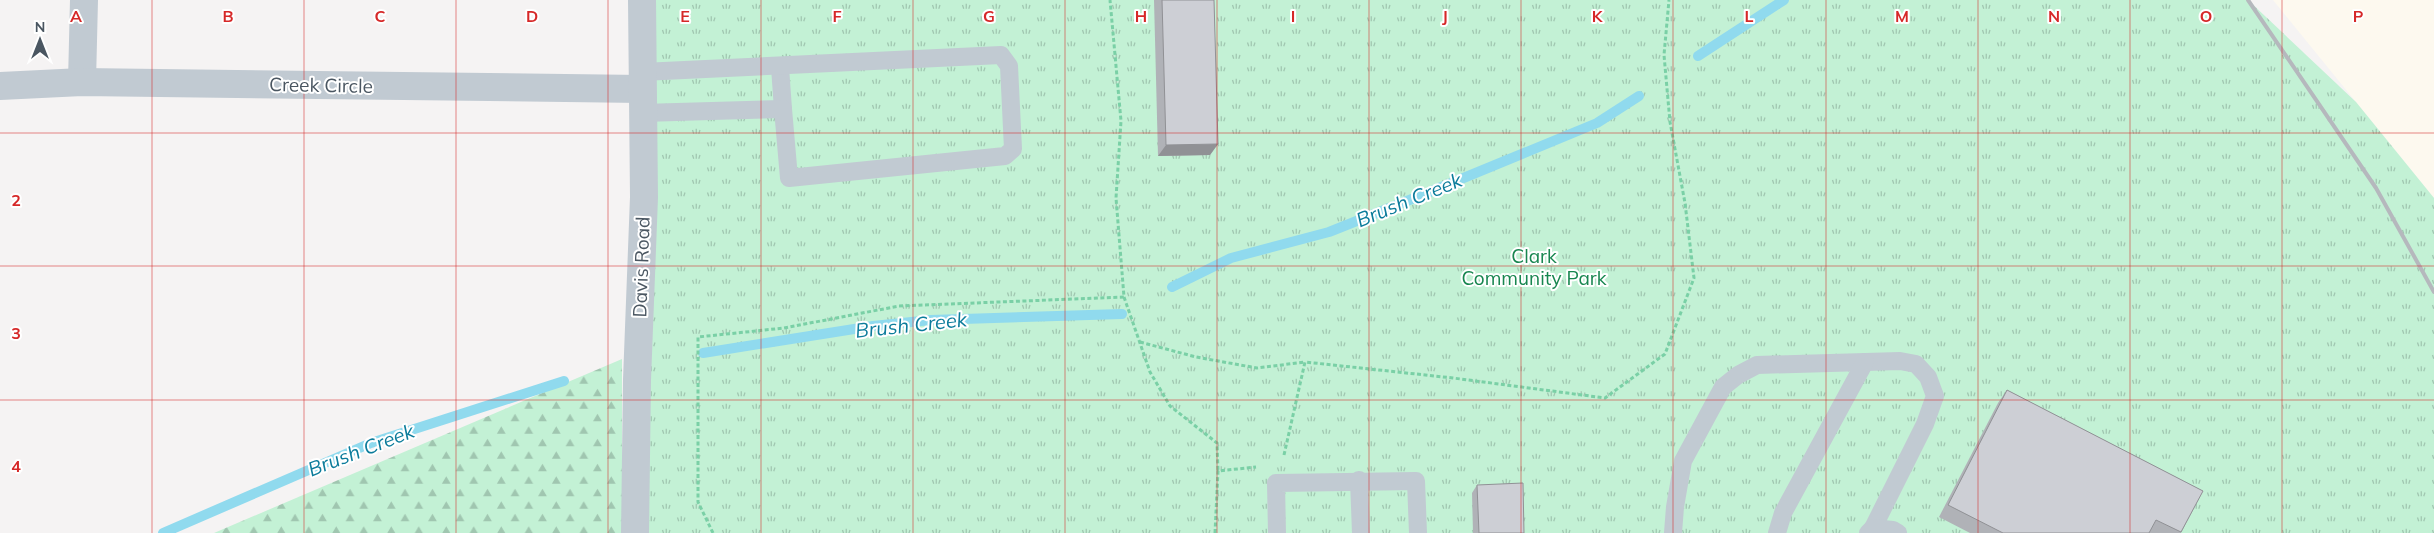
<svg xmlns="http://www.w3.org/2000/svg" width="2434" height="533" font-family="Mulish,sans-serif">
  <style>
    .commercial { fill: #fdf9ef }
    .grass { fill: url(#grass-tufts) }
    .forest { fill: url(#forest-firs) }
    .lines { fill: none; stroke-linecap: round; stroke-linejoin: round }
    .stream { stroke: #90daee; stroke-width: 10 }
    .path { stroke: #7ad0a6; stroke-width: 3; stroke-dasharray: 4 2.5; stroke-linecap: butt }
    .lane { stroke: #c1cad2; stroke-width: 18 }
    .street { stroke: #c1cad2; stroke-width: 28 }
    .rail { stroke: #b5b8bd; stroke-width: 4 }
    .wall { fill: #b0b2b7 }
    .shaded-wall { fill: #909195 }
    .building { fill: #cdcfd5; stroke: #909195 }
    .grid { fill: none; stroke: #d62828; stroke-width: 1; stroke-opacity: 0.55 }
    .labels { text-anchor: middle; stroke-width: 4; stroke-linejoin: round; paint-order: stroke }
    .street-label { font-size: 19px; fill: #4a5661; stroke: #fff }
    .park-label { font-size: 19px; fill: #17864f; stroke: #fff }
    .water-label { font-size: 20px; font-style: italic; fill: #0c7c9b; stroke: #fff }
    .grid-label { font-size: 16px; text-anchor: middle; font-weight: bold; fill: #d62828; stroke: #fff; stroke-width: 4; stroke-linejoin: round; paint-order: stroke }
  </style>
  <defs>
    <pattern id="grass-tufts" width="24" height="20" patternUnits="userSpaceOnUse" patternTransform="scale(1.25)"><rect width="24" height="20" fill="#c3f1d5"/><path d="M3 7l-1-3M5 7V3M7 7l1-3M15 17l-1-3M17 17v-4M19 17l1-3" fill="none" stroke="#a0c6b0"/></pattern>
    <pattern id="forest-firs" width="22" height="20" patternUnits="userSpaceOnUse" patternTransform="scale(1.25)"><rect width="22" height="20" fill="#c3f1d5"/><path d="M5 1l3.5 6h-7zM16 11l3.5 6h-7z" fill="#a0c6b0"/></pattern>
  </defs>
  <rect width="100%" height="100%" fill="#f5f3f3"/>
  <polygon class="commercial" points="2273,0 2434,0 2434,198 2356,102"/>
  <polygon class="grass" points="634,0 2248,0 2356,102 2434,198 2434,533 636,533"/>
  <polygon class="forest" points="622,359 622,533 214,533"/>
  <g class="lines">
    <g class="stream">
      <polyline points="1698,56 1784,0"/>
      <polyline points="1172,287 1231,258 1329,232 1427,193 1597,123 1639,96"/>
      <polyline points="703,353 873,326 931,320 1122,314"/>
      <polyline points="163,533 371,443 564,381"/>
    </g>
    <g class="path">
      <polyline points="1124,297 1150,372 1170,406 1217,443 1218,471"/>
      <polyline points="1140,342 1196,357 1257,368 1305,362"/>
      <polyline points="1284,455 1305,362 1453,378 1605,398 1665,354 1694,278 1685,203 1670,122 1664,55 1669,0"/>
      <polyline points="713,533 698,502 698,337 784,328 899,306 1124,297 1116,198 1121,121 1110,0"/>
      <polyline points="1215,533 1218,471 1256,467"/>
    </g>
    <g class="lane">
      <polyline points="780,67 783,109"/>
      <polyline points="642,72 1001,55 1009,66 1013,149 1005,156 789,178 783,109 642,113"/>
      <polyline points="1359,480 1361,533"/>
      <polyline points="1277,533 1276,483 1416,481 1418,533"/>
      <polyline points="1673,533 1675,507 1683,461 1723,387 1738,375 1757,365 1900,361 1916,364 1928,377 1935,396 1925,424 1873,528"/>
      <polyline points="1777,533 1783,513 1865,362"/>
      <polyline points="1868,533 1873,528 1893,530 1898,533"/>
    </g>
    <g class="street">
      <polyline points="82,82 84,0"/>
      <polyline points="0,86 82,82 642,89"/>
      <polyline points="635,533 637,380 644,197 642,0"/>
    </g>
    <polyline class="rail" points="2248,0 2376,188 2434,292"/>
  </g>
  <g class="wall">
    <polygon points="1154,0 1214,0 1218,144 1210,155 1158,156"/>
    <polygon points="2007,390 2203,491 2181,533 1970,533 1939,517 1998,403"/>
    <polygon points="1477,485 1524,533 1473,533 1472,493"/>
  </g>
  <polygon class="shaded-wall" points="1218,144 1210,155 1158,156 1166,145"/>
  <g class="building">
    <polygon points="1162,0 1214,0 1218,144 1166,145"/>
    <polygon points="2007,390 2203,491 2181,532 2156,520 2149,533 2003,533 1948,505"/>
    <polygon points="1523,483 1524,533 1479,533 1477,485"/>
  </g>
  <path class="grid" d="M152,0v533M304,0v533M456,0v533M608,0v533M761,0v533M913,0v533M1065,0v533M1217,0v533M1369,0v533M1521,0v533M1673,0v533M1826,0v533M1978,0v533M2130,0v533M2282,0v533M0,133h2434M0,266h2434M0,400h2434"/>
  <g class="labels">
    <g class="street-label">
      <text transform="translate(321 85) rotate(1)" y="7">Creek Circle</text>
      <text transform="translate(641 267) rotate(-88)" y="7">Davis Road</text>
    </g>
    <g class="park-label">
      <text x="1534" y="263">Clark<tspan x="1534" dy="22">Community Park</tspan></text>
    </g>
    <g class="water-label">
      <text transform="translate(1409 200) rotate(-22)" y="7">Brush Creek</text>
      <text transform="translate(911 325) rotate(-6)" y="7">Brush Creek</text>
      <text transform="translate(361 450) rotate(-21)" y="7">Brush Creek</text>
    </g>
  </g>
  <g class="grid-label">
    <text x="76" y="22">A</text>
    <text x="228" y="22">B</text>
    <text x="380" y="22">C</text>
    <text x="532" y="22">D</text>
    <text x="685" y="22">E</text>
    <text x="837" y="22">F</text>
    <text x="989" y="22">G</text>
    <text x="1141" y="22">H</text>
    <text x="1293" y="22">I</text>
    <text x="1445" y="22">J</text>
    <text x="1597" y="22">K</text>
    <text x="1749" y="22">L</text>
    <text x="1902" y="22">M</text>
    <text x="2054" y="22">N</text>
    <text x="2206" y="22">O</text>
    <text x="2358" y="22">P</text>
    <text x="16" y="206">2</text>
    <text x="16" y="339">3</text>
    <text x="16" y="472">4</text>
  </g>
  <g transform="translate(40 40)" stroke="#ffffff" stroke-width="4" paint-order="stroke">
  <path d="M0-4L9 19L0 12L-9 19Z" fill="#4a5661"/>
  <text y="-8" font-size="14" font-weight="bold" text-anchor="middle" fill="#4a5661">N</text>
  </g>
</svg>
